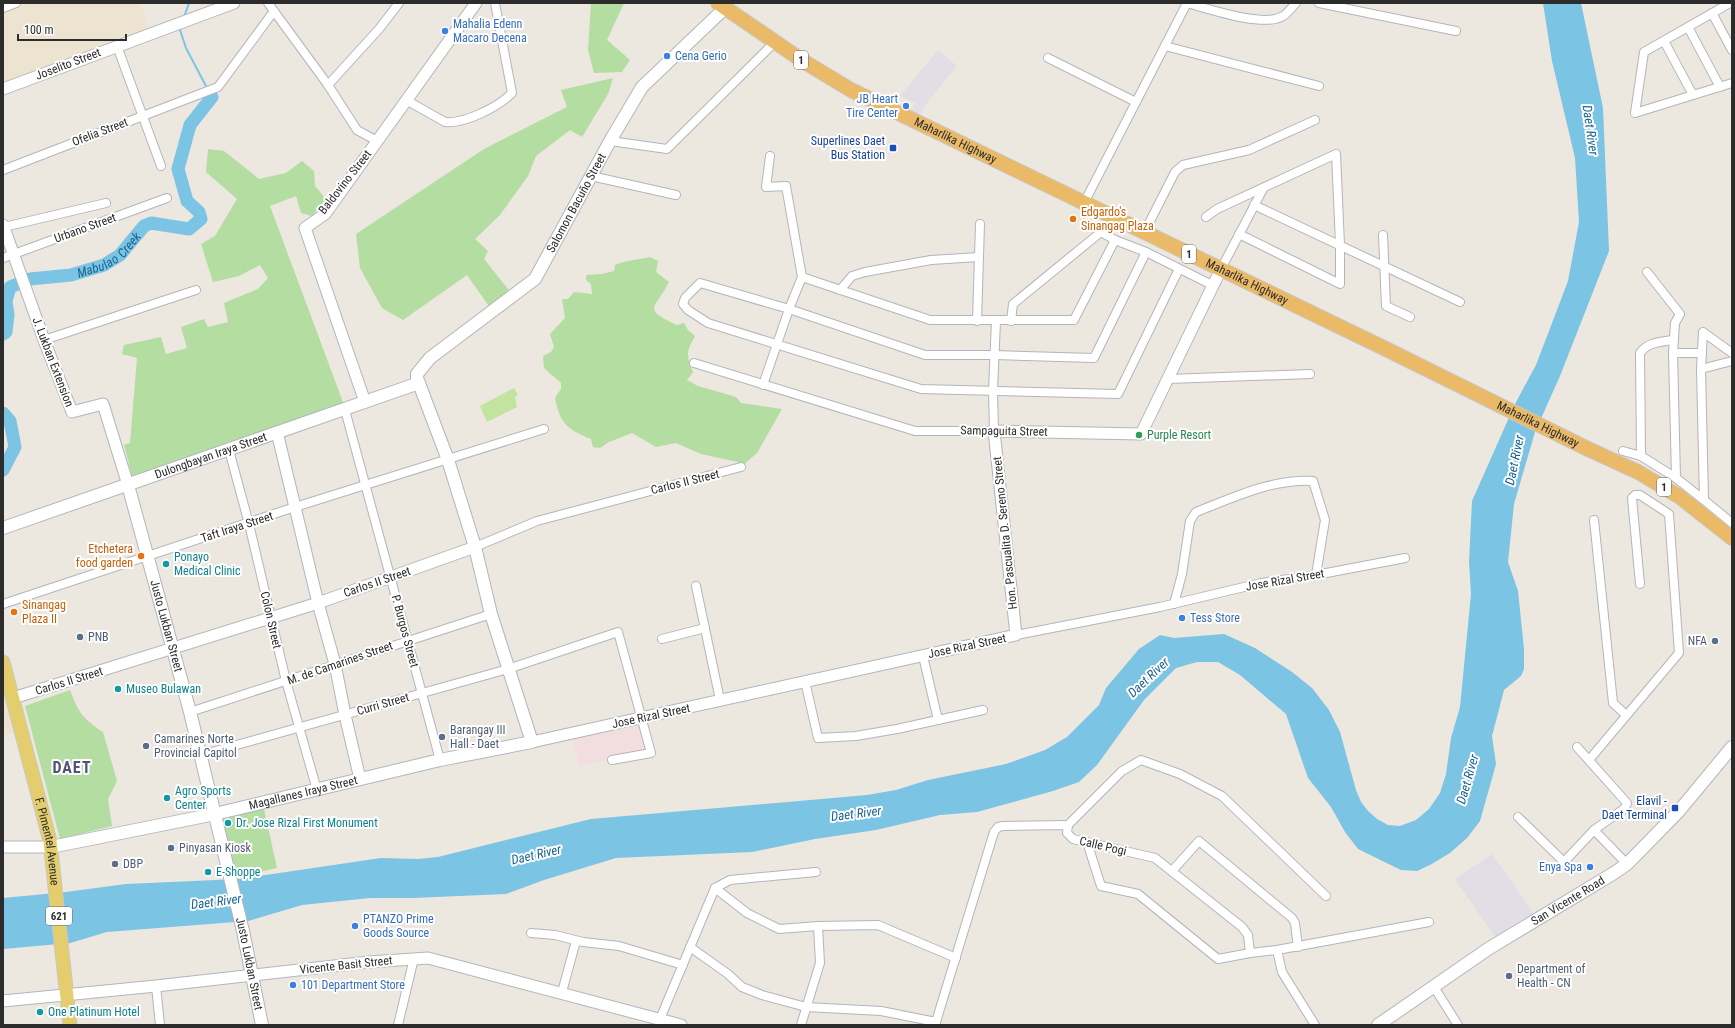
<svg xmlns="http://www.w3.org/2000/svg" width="1735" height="1028" font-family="'Roboto Condensed',sans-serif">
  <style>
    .industrial { fill: #e1dfe5 }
    .education { fill: #ece4d0 }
    .medical { fill: #f2dede }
    .green { fill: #b3dda1 }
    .pitch { fill: #c3e49e }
    .water { fill: #7cc4e4 }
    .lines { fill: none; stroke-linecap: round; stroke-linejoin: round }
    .stream { stroke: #7cc4e4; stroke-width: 2 }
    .river { stroke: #7cc4e4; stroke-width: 13 }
    .minor-casing { stroke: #b3b5be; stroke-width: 10 }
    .tertiary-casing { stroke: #b3b5be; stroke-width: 13 }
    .secondary-casing { stroke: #b3b5be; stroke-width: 14 }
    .primary-casing { stroke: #c8c8c8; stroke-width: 15 }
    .trunk-casing { stroke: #c8c8c8; stroke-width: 16 }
    .minor { stroke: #fff; stroke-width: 8 }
    .tertiary { stroke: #fff; stroke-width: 11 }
    .secondary { stroke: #fff; stroke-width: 12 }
    .primary { stroke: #e4cd6c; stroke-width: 13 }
    .trunk { stroke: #eaba69; stroke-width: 14 }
    .shop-dot { fill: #3f7fe0; stroke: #fff; stroke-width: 1.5 }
    .transit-dot { fill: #1a4fb4; stroke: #fff; stroke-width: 1.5 }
    .food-dot { fill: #e8710a; stroke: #fff; stroke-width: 1.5 }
    .leisure-dot { fill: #2e9e5b; stroke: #fff; stroke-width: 1.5 }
    .culture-dot { fill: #0f9aa8; stroke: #fff; stroke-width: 1.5 }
    .service-dot { fill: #5c6f8a; stroke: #fff; stroke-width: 1.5 }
    .labels { text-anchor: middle; stroke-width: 4; stroke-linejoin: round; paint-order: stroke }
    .shield { fill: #fff; stroke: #6b6b6b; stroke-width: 1 }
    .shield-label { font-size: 11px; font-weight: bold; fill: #2c2c2c }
    .shop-label { font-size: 12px; fill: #366cbe; stroke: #fff; text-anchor: start }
    .street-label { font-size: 12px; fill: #2c2c2c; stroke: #fff }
    .transit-label { font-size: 12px; fill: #164399; stroke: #fff; text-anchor: end }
    .food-label { font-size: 12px; fill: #c56008; stroke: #fff; text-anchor: start }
    .leisure-label { font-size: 12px; fill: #27864d; stroke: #fff; text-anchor: start }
    .culture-label { font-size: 12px; fill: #0d838f; stroke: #fff; text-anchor: start }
    .service-label { font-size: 12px; fill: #4e5e75; stroke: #fff; text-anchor: start }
    .water-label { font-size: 13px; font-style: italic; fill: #1a6391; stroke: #fff }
    .district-label { font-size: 16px; font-weight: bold; letter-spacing: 1px; fill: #505579; stroke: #fff }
  </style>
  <rect width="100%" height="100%" fill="#ece7df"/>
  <g class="industrial">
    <polygon points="938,50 957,66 928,101 919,117 911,112 915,103 900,96"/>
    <polygon points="1492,854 1534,914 1497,940 1455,879"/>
  </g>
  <g class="education">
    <polygon points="25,3 102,3 117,45 3,86 3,11"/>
    <polygon points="103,3 140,3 151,33 117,45"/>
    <polygon points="3,691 15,732 3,736"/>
  </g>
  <polygon class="medical" points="642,723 649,752 579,766 573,737"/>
  <g class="green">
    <polygon points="591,3 624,3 607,40 630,60 622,72 594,73 588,50"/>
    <polygon points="613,78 608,94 582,137 570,130 536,156 528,176 500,215 475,239 488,251 484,259 512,294 491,309 467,275 403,320 382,308 360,268 356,234 484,149 567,107 561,90"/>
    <polygon points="208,149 224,151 259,179 286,173 302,161 314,171 315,186 326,199 312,216 301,213 296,196 270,206 344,405 133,479 124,445 130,443 137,358 122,354 124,345 161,337 166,354 187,348 181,327 204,319 208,327 228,322 224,303 258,289 268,278 260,265 239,276 213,282 201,244 215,236 237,199 206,172"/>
    <path d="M650,257l8,4 -2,11 13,10c-13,27 -29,26 8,43l7,-2 4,7 7,6c-9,16 -9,19 -2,36l-6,8 11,6 38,11 5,6 41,6 -25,44 -17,15 -2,-6 -37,-8 -25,-11 -20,4 -24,-14 -23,9 -9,6 -7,-1 -2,-8c-24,-10 -31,-15 -36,-41l6,-9v-6l-17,-15 -1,-12 8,-4 3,-5 -4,-13 15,-16 -3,-19h6l6,-7 18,2 -1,-10 -5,-4v-5l16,-1 12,-3 1,-6c12,-5 23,-5 35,-8z"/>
    <path d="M70,690c8,22 13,29 33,42l14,49 -9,18 4,27 -52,13 -35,-133z"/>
    <polygon points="264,809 277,868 238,877 237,873 231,874 218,819"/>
  </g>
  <polygon class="pitch" points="514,388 518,395 515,397 517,407 487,422 480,406"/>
  <polygon class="water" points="1543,3 1581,3 1603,108 1609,251 1560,376 1535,432 1514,504 1508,562 1518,591 1524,649 1524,669 1521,676 1504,690 1492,736 1496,764 1480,821 1467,838 1450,853 1430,865 1417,871 1401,870 1358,849 1345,832 1331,807 1308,778 1286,714 1240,675 1218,662 1197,662 1176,668 1144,700 1097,765 1079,782 1053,791 977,812 940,815 876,830 815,839 752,852 616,858 544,880 506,894 413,898 370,898 302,905 248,921 107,932 70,943 3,949 3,898 66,892 126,884 239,879 381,858 418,859 438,857 591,819 867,795 896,790 928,780 1006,764 1045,750 1067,737 1099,705 1106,688 1139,649 1160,635 1174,638 1224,634 1255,648 1292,672 1312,688 1329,710 1340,732 1356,790 1361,802 1368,811 1377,819 1388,825 1400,826 1416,820 1429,809 1440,793 1446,774 1451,738 1460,707 1471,594 1469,562 1472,501 1515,404 1536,365 1568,281 1579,222 1575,158 1552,61"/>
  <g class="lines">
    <g class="stream">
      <polyline points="184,17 189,3"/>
      <polyline points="181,27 180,30 186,48 207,88"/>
      <polyline points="209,92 212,97"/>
    </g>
    <g class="river">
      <path id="s1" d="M3,334l3,-2 2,-17 -2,-14 4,-14 20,-8 41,-4 33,-10 16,-10 24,-29 7,-3 38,6 12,-10 -2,-7 -12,-11 -9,-32 12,-44 22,-28"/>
      <polyline points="3,413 10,421 15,447 3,470"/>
    </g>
    <defs>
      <g id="minor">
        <polyline points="268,3 328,85 357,130 377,141"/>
        <polyline points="1319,3 1456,31"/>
        <polyline points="1730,3 1644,52 1635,113 1732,83"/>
        <polyline points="3,8 16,3"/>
        <polyline points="1712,13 1732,50"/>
        <polyline points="1688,27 1720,87"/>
        <polyline points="1664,41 1693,95"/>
        <polyline points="117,46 161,166"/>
        <polyline points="1165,46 1319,86"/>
        <polyline points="1048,58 1136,102"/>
        <polyline points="328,85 379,29 399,3"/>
        <path d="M406,100l39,22c20,2 53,-15 67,-29l-17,-90"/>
        <polyline points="610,141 667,149 775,42"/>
        <polyline points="3,170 218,87 274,11"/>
        <polyline points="591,176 676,195"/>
        <path d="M1084,203l103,-200c22,6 77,25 96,13 5,-3 9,-9 13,-13"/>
        <polyline points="1254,205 1460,302"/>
        <polyline points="1206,217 1217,209 1336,154 1340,245 1340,284 1239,234"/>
        <polyline points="4,227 106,203"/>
        <polyline points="1144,233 1175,172 1183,165 1249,150 1315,120"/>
        <polyline points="1383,235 1386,306 1410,317"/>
        <polyline points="3,258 167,198"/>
        <polyline points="1179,269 1118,394 921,389 708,323 688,310 683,304 685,298 700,283 789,309 925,355 995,355 1094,358 1146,252 1214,286"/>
        <polyline points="1221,269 1263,189"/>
        <polyline points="1647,272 1680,314 1675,323 1673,353 1676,478 1704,500"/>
        <polyline points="802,277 930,320 1074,320 1115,240 1146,252"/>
        <polyline points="840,290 852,276 865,272 931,260 979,257"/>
        <polyline points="977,321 980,224"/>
        <polyline points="1011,321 1013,304 1101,232 1115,240"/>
        <polyline points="44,340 196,290"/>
        <polyline points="1673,353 1702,353"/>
        <polyline points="1732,353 1703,332 1701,369 1704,500 1732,523"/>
        <polyline points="694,363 915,431 994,431 993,390 996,321"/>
        <polyline points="1701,369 1732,361"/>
        <polyline points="1168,379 1310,374"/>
        <polyline points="763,385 789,309 802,277 786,186 766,187 770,156"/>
        <polyline points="345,410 440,760"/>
        <polyline points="229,450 249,524 286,681 317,790"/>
        <polyline points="1623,451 1641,456 1676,478"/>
        <path d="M1641,456l-1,-103c8,-11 20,-11 33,-13"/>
        <polyline points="1594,520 1613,703 1626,715"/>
        <polyline points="475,547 537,521 741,467"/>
        <polyline points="696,586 720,700"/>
        <polyline points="3,604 295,507 544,429"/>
        <path d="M1174,604l8,-30 8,-53 6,-9c39,-15 75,-33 117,-31l12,39 -9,55"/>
        <polyline points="1016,635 1160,607 1261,583 1316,575 1405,558"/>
        <polyline points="662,639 705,628"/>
        <polyline points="923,656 938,720"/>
        <polyline points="805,681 818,738 856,736 897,729 983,710"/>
        <polyline points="190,712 491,614"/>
        <polyline points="201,755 508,669 618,632 651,753 612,760"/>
        <polyline points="1589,760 1679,653 1669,514 1640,495 1635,495 1632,498 1640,584"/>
        <polyline points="1518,817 1564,862 1594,830 1625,808 1627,803 1577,747"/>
        <polyline points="1068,825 1122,771 1141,760 1180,774 1222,796 1326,896"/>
        <polyline points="1594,830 1627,864"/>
        <polyline points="1087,842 1101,886 1138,894 1218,959 1250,953"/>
        <polyline points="1172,871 1199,841 1292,918 1295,923 1298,947"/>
        <polyline points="715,888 730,880 816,872"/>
        <polyline points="531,933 555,935 583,942 619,946 683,965"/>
        <polyline points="690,947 728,974 742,987 762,995 806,1007 881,1011 936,1022"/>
        <polyline points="1277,950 1429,922"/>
        <polyline points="156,986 160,1025"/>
        <polyline points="1434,987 1458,1025"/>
        <polyline points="562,992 576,941"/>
        <polyline points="660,1019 715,888 747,913 779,929 818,926 878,925 956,958"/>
        <polyline points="398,1025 414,958"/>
        <polyline points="801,1025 820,963 818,926"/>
        <polyline points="935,1025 994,832 998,827 1003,826 1068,825 1067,833 1073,839 1155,858 1242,927 1248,935 1250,953 1277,950 1282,972 1315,1025"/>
      </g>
      <g id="tertiary">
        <polyline points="3,89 234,3"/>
        <polyline points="3,225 44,340 72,412 103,404 128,485"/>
        <polyline points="365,402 305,228 325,214 476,3"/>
        <polyline points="277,432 318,603 335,664 345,715 360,779"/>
        <polyline points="13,698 318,603 475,547"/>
        <polyline points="532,742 1016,635 994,431 1141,434 1221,269"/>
        <polyline points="3,847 51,847"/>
        <polyline points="3,1001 156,986 369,962 428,958 681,1025"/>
      </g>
      <g id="secondary">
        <path id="s2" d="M128,485l62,227 53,219 19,94"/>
        <path id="s3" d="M3,528l416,-145"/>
        <path id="s4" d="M51,847l164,-33 225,-54 92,-18 -41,-128 -16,-67 -27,-87 -31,-82v-4l13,-16 105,-79 75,-138 32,-54 83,-79"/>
        <path id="s5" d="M1378,1025l110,-76 126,-76 13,-9 52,-53 53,-64"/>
      </g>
      <g id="primary">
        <path id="s6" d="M3,662l47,179 20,184"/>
      </g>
      <g id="trunk">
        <path id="s7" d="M718,3l85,58 48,29 539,261 198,98 50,23 42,25 52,41"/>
      </g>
    </defs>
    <use href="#minor" class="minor-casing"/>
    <use href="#tertiary" class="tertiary-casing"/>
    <use href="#secondary" class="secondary-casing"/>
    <use href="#primary" class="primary-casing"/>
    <use href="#trunk" class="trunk-casing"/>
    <use href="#minor" class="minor"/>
    <use href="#tertiary" class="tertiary"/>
    <use href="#secondary" class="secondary"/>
    <use href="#primary" class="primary"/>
    <use href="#trunk" class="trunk"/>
  </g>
  <g class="shop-dot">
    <circle cx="445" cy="31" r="4"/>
    <circle cx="667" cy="56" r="4"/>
    <circle cx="906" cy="106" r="4"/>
    <circle cx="1182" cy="618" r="4"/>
    <circle cx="1590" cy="867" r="4"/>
    <circle cx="355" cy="926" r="4"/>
    <circle cx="293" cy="985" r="4"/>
  </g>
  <g class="transit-dot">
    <rect x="889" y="144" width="8" height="8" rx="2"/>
    <rect x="1671" y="804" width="8" height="8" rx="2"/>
  </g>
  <g class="food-dot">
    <circle cx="1073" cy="219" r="4"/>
    <circle cx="141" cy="556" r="4"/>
    <circle cx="14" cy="612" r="4"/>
  </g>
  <circle class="leisure-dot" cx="1139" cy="435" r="4"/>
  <g class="culture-dot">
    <circle cx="166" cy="564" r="4"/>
    <circle cx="118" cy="689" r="4"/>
    <circle cx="167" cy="798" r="4"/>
    <circle cx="228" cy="823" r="4"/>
    <circle cx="208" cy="872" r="4"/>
    <circle cx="40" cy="1012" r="4"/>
  </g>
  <g class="service-dot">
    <circle cx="80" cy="637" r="4"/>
    <circle cx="1715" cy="641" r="4"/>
    <circle cx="442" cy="737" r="4"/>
    <circle cx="146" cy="746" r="4"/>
    <circle cx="171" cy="848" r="4"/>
    <circle cx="115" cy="864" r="4"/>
    <circle cx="1509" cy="976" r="4"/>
  </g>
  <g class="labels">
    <g class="shield">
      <rect x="794" y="51" width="14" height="18" rx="3"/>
      <rect x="1182" y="245" width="14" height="18" rx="3"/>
      <rect x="1657" y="478" width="14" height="18" rx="3"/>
      <rect x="46" y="907" width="26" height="18" rx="3"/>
    </g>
    <g class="shield-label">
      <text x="801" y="64">1</text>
      <text x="1189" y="258">1</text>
      <text x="1664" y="491">1</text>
      <text x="59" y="920">621</text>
    </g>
    <g class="shop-label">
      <text x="453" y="28">Mahalia Edenn<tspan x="453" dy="14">Macaro Decena</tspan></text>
      <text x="675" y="60">Cena Gerio</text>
      <text x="898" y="103" text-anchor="end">JB Heart<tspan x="898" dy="14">Tire Center</tspan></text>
      <text x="1190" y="622">Tess Store</text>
      <text x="1582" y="871" text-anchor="end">Enya Spa</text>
      <text x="363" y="923">PTANZO Prime<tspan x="363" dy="14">Goods Source</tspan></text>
      <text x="301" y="989">101 Department Store</text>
    </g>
    <g class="street-label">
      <text transform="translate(68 64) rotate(-21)" y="4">Joselito Street</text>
      <text transform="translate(100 132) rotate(-21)" y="4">Ofelia Street</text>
      <text dy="4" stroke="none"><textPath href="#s7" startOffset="275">Maharlika Highway</textPath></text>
      <text transform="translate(345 182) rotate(-52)" y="4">Baldovino Street</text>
      <text dy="4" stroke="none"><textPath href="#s4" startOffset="1117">Salomon Bacuño Street</textPath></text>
      <text transform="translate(85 228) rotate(-20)" y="4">Urbano Street</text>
      <text dy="4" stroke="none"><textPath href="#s7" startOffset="599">Maharlika Highway</textPath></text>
      <text transform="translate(53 362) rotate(69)" y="4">J. Lukban Extension</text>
      <text dy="4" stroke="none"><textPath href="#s7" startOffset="923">Maharlika Highway</textPath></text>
      <text transform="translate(1004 431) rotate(1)" y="4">Sampaguita Street</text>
      <text dy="4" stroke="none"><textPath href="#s3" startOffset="220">Dulongbayan Iraya Street</textPath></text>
      <text transform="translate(685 482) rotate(-14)" y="4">Carlos II Street</text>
      <text transform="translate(237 527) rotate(-18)" y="4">Taft Iraya Street</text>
      <text transform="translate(1005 533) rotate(-96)" y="4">Hon. Pascualita D. Sereno Street</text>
      <text transform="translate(1285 580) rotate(-10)" y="4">Jose Rizal Street</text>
      <text transform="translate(377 582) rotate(-19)" y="4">Carlos II Street</text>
      <text transform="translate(271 620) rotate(77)" y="4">Colon Street</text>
      <text dy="4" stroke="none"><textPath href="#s2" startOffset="146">Justo Lukban Street</textPath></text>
      <text transform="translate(405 631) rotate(75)" y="4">P. Burgos Street</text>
      <text transform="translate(967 646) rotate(-12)" y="4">Jose Rizal Street</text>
      <text transform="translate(340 663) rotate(-19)" y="4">M. de Camarines Street</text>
      <text transform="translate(69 681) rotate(-17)" y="4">Carlos II Street</text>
      <text transform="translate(383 704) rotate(-16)" y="4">Curri Street</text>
      <text transform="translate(651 716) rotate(-12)" y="4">Jose Rizal Street</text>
      <text dy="4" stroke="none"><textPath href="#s4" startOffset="258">Magallanes Iraya Street</textPath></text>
      <text dy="4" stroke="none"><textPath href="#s6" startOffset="185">F. Pimentel Avenue</textPath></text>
      <text transform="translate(1103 846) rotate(13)" y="4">Calle Pogi</text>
      <text dy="4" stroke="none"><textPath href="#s5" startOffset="227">San Vicente Road</textPath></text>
      <text dy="4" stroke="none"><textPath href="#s2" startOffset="494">Justo Lukban Street</textPath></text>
      <text transform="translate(346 965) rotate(-6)" y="4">Vicente Basit Street</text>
    </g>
    <g class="transit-label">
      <text x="885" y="145">Superlines Daet<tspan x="885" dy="14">Bus Station</tspan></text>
      <text x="1667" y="805">Elavil -<tspan x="1667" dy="14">Daet Terminal</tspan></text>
    </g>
    <g class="food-label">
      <text x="1081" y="216">Edgardo's<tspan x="1081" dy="14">Sinangag Plaza</tspan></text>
      <text x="133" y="553" text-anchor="end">Etchetera<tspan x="133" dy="14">food garden</tspan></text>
      <text x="22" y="609">Sinangag<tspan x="22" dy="14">Plaza II</tspan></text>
    </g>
    <g class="leisure-label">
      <text x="1147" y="439">Purple Resort</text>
    </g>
    <g class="culture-label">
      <text x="174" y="561">Ponayo<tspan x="174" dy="14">Medical Clinic</tspan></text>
      <text x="126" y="693">Museo Bulawan</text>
      <text x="175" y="795">Agro Sports<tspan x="175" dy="14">Center</tspan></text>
      <text x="236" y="827">Dr. Jose Rizal First Monument</text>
      <text x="216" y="876">E-Shoppe</text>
      <text x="48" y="1016">One Platinum Hotel</text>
    </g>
    <g class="service-label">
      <text x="88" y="641">PNB</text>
      <text x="1707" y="645" text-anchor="end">NFA</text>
      <text x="450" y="734">Barangay III<tspan x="450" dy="14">Hall - Daet</tspan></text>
      <text x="154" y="743">Camarines Norte<tspan x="154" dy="14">Provincial Capitol</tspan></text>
      <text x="179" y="852">Pinyasan Kiosk</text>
      <text x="123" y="868">DBP</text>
      <text x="1517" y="973">Department of<tspan x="1517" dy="14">Health - CN</tspan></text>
    </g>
    <g class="water-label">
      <text transform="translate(1591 130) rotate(82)" y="5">Daet River</text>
      <text dy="5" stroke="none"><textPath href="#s1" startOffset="156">Mabulao Creek</textPath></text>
      <text transform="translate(1514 460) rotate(-78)" y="5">Daet River</text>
      <text transform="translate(1148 677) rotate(-43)" y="5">Daet River</text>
      <text transform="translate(1467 779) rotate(-74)" y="5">Daet River</text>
      <text transform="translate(856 813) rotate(-7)" y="5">Daet River</text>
      <text transform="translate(536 854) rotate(-13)" y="5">Daet River</text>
      <text transform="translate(216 901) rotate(-7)" y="5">Daet River</text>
    </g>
    <g class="district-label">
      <text x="72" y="773">DAET</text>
    </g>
  </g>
  <rect width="1735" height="1028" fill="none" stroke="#2c2c2c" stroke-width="8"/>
  <path d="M18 34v6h108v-6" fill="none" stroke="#2c2c2c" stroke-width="2"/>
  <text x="24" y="34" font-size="12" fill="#2c2c2c" stroke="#ffffff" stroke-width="3" paint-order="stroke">100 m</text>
</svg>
